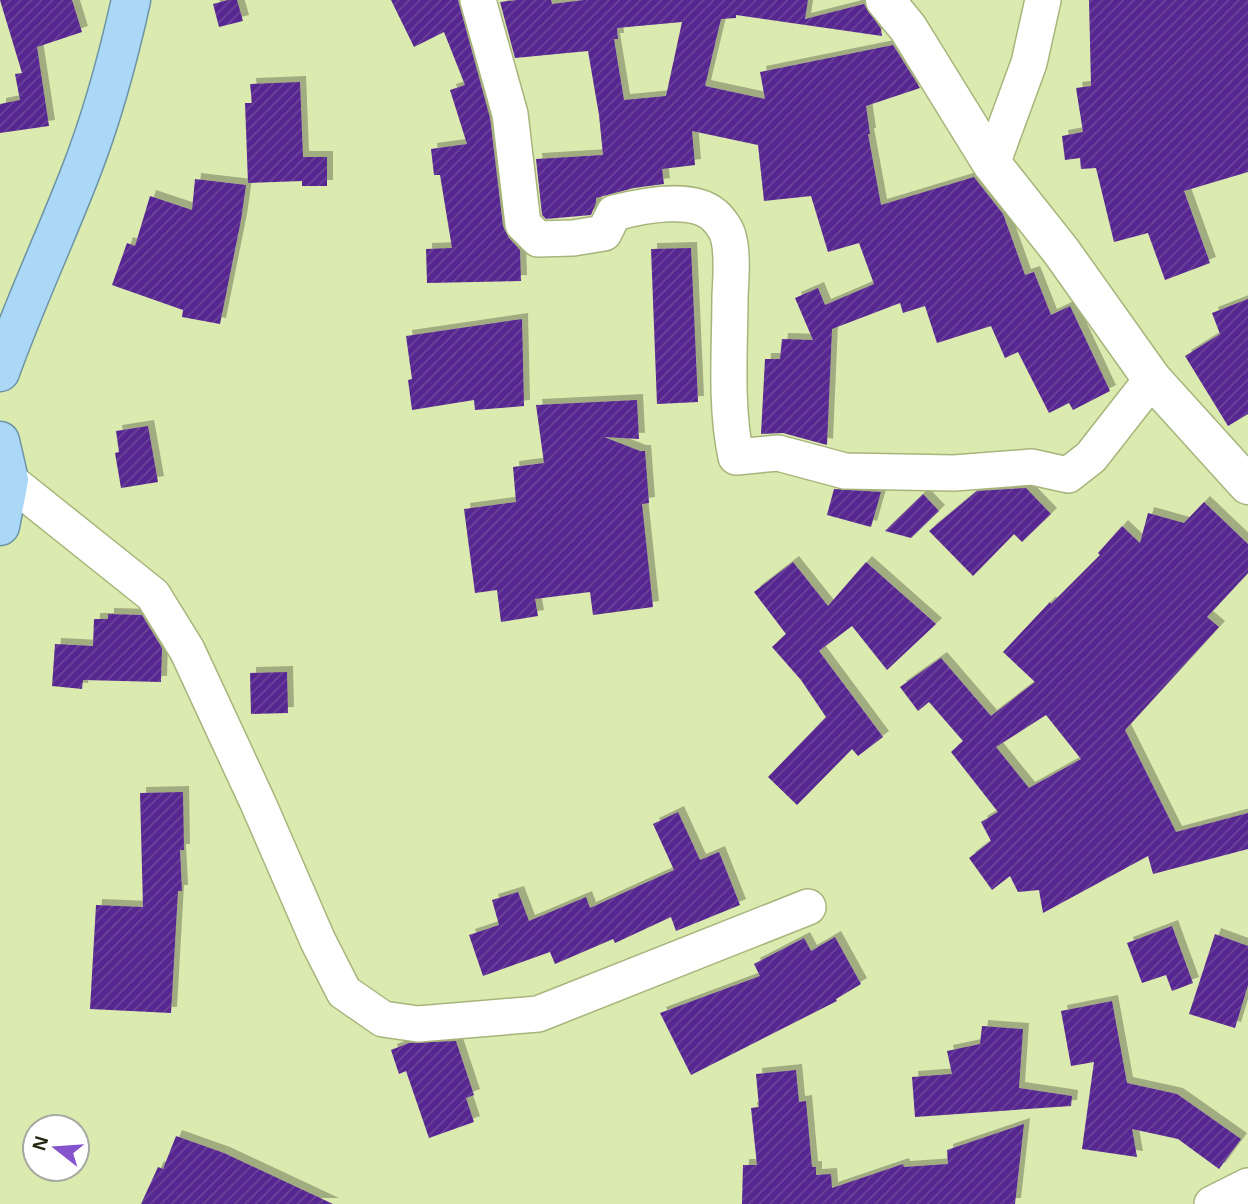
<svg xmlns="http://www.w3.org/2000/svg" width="1248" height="1204" font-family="Helvetica,sans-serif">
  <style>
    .building { fill: url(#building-hatch); fill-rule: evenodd; filter: url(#shadow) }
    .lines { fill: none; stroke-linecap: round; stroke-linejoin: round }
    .minor-casing { stroke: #a7b57c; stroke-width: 38 }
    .tertiary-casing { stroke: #a7b57c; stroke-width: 41 }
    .trunk-casing { stroke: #6e94a5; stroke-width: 41 }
    .minor { stroke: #fff; stroke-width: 35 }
    .tertiary { stroke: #fff; stroke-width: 38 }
    .trunk { stroke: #abd8f7; stroke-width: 38 }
  </style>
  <defs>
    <pattern id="building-hatch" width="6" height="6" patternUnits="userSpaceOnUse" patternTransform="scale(1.75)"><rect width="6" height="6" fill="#572691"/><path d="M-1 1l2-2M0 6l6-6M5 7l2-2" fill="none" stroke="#6b4499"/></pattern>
    <filter id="shadow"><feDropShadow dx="6" dy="-6" stdDeviation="0" flood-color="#0004"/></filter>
  </defs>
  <rect width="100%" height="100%" fill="#dbeaaf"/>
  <g class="building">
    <polygon points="0,0 72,0 82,32 37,47 49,126 0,133 0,104 20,100 15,74 22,73"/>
    <polygon points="228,0 237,0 243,21 219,27 213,4"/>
    <polygon points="391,0 458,0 490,118 503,226 509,238 520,250 521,281 427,283 426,249 452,248 440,175 434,175 431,149 467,144 450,90 465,85 444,32 414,47"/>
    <path d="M517,0h34l1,4 32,-4h224l-3,19 59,-15 17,25 1,7 -146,-21v3l-15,1 -16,67 60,13 -5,-27 133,-27 27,43 -54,18 4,28h-2l13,71 93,-28 29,37 22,61 9,-3 17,43 19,-9 40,85 -37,19 -4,-7 -20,10 -31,-61 -13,6 -14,-32 -54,17 -12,-37 -22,7 -3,-10 -68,26 -5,116 -44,-12 -22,1 4,-75h15l2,-20 31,1 -18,-42 23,-10 7,17 49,-21 -15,-41 -31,9 -17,-56 -47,5 -6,-56 -66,-14 3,34 -33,4 2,15 -30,4 -38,10v5l-5,12 -45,4 -4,-4 -6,-56 67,-4 -4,-40 -11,-64 -73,7 -15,-56zM682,22l-16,74 -42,4 -10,-61h4l-1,-11z"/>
    <polygon points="1089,0 1248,0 1248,172 1184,191 1210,263 1165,280 1148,233 1114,242 1096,168 1081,169 1080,158 1065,160 1062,136 1083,132 1076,88 1091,86"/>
    <polygon points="300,82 303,157 327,157 327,186 302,186 302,181 248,183 245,103 252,103 250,84"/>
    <polygon points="195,179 246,185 241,220 220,324 182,317 183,310 112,285 127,243 135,246 150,196 192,210"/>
    <polygon points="691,248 698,402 657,404 651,249"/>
    <polygon points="1248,299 1248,414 1228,426 1185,356 1220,334 1212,313"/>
    <polygon points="522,319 524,406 475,410 474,400 412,410 408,380 412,379 406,336"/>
    <polygon points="637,400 639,439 604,437 640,451 645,451 649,503 642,504 653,607 593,615 590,592 535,599 538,616 501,622 497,590 475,593 464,509 516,502 513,467 544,463 536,405"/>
    <polygon points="148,426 158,482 121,488 115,453 119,452 116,431"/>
    <polygon points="1026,488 1051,514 1022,542 1014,534 973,576 929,531 977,491"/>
    <polygon points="834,489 881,492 871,527 827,515"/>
    <polygon points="923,494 939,511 911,538 885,531"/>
    <path d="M1204,502l44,42v29l-41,44 12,10 -94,103 51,102 72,-19v36l-95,25 -5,-18 -105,57 -4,-23 -21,2 -8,-16 -18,14 -23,-32 22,-17 -10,-19 17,-10 -47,-60 12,-11 -34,-39 -11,9 -18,-24 41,-29 50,58 44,-34 -32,-30 47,-50 1,2 49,-49 -2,-2 24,-27 18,17 8,-30 36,10zM1046,715l35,44 -52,29 -33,-41z"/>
    <polygon points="793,562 828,606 866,562 936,624 887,670 852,626 819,651 883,737 858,756 852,749 797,805 768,777 826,717 801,680 772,647 786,634 754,592"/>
    <polygon points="108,614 142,615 162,648 161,682 83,680 82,689 52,686 55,644 93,646 94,619 108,619"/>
    <polygon points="287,672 288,713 251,714 250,673"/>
    <polygon points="183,792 184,850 180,850 182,891 178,891 171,1013 90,1009 96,905 143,907 140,793"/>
    <polygon points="678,812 700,860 719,852 740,905 676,931 671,917 615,943 613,939 555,964 550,952 483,976 469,935 499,925 492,900 518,892 529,921 586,897 590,908 674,870 653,824"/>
    <polygon points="1172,926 1193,983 1172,991 1166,975 1142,983 1127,943"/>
    <polygon points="1215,934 1248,946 1248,985 1235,1028 1189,1014"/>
    <polygon points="835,937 861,984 836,999 837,1001 691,1075 660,1013 760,976 754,964 804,938 811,951"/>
    <polygon points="1112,1001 1127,1083 1177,1094 1241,1139 1219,1169 1178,1139 1132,1129 1137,1157 1082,1149 1094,1062 1071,1066 1061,1011"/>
    <polygon points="982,1026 1023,1029 1019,1088 1072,1096 1071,1106 915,1117 912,1077 952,1074 947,1051 980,1044"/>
    <polygon points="456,1041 474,1095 466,1098 474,1122 429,1138 406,1071 399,1074 391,1050 409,1043"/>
    <polygon points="796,1070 799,1102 806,1101 812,1167 816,1167 816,1175 831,1174 832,1188 903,1164 904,1167 948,1164 947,1150 1024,1124 1015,1204 742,1204 743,1165 757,1165 751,1108 759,1107 756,1074"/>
    <polygon points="176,1136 224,1153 333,1204 141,1204 158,1167 163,1169"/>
  </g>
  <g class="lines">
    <defs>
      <g id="minor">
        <path d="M478,0l32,114 13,110 15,15 35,-1 31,-5 10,-20c27,-7 82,-19 103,5 4,4 10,13 11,18 5,16 3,43 2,60 0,53 -5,109 6,161l42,-4 67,18 109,2 78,-6 36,8 23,-18 61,-78"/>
        <polyline points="992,164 1029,63 1043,0"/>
        <polyline points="9,480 153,595 187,650 258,803 318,941 344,992 383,1019 418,1024 538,1014 808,907"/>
        <polyline points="1212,1204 1248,1186"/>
      </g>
      <polyline id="tertiary" points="885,0 908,28 992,164 1061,251 1152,379 1248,485"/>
      <g id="trunk">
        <path d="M0,372c24,-67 54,-131 80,-198 22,-56 38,-115 51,-174"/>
        <polyline points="0,441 9,480 0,526"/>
      </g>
    </defs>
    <use href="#minor" class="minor-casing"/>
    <use href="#tertiary" class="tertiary-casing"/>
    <use href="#trunk" class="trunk-casing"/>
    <use href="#minor" class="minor"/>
    <use href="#tertiary" class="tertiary"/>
    <use href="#trunk" class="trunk"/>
  </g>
  <g transform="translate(56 1148) rotate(287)"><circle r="33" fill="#ffffff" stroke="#a7a9a0" stroke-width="2"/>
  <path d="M0-5L12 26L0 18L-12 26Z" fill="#8553cc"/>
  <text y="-10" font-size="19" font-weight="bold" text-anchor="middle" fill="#232811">N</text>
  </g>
</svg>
